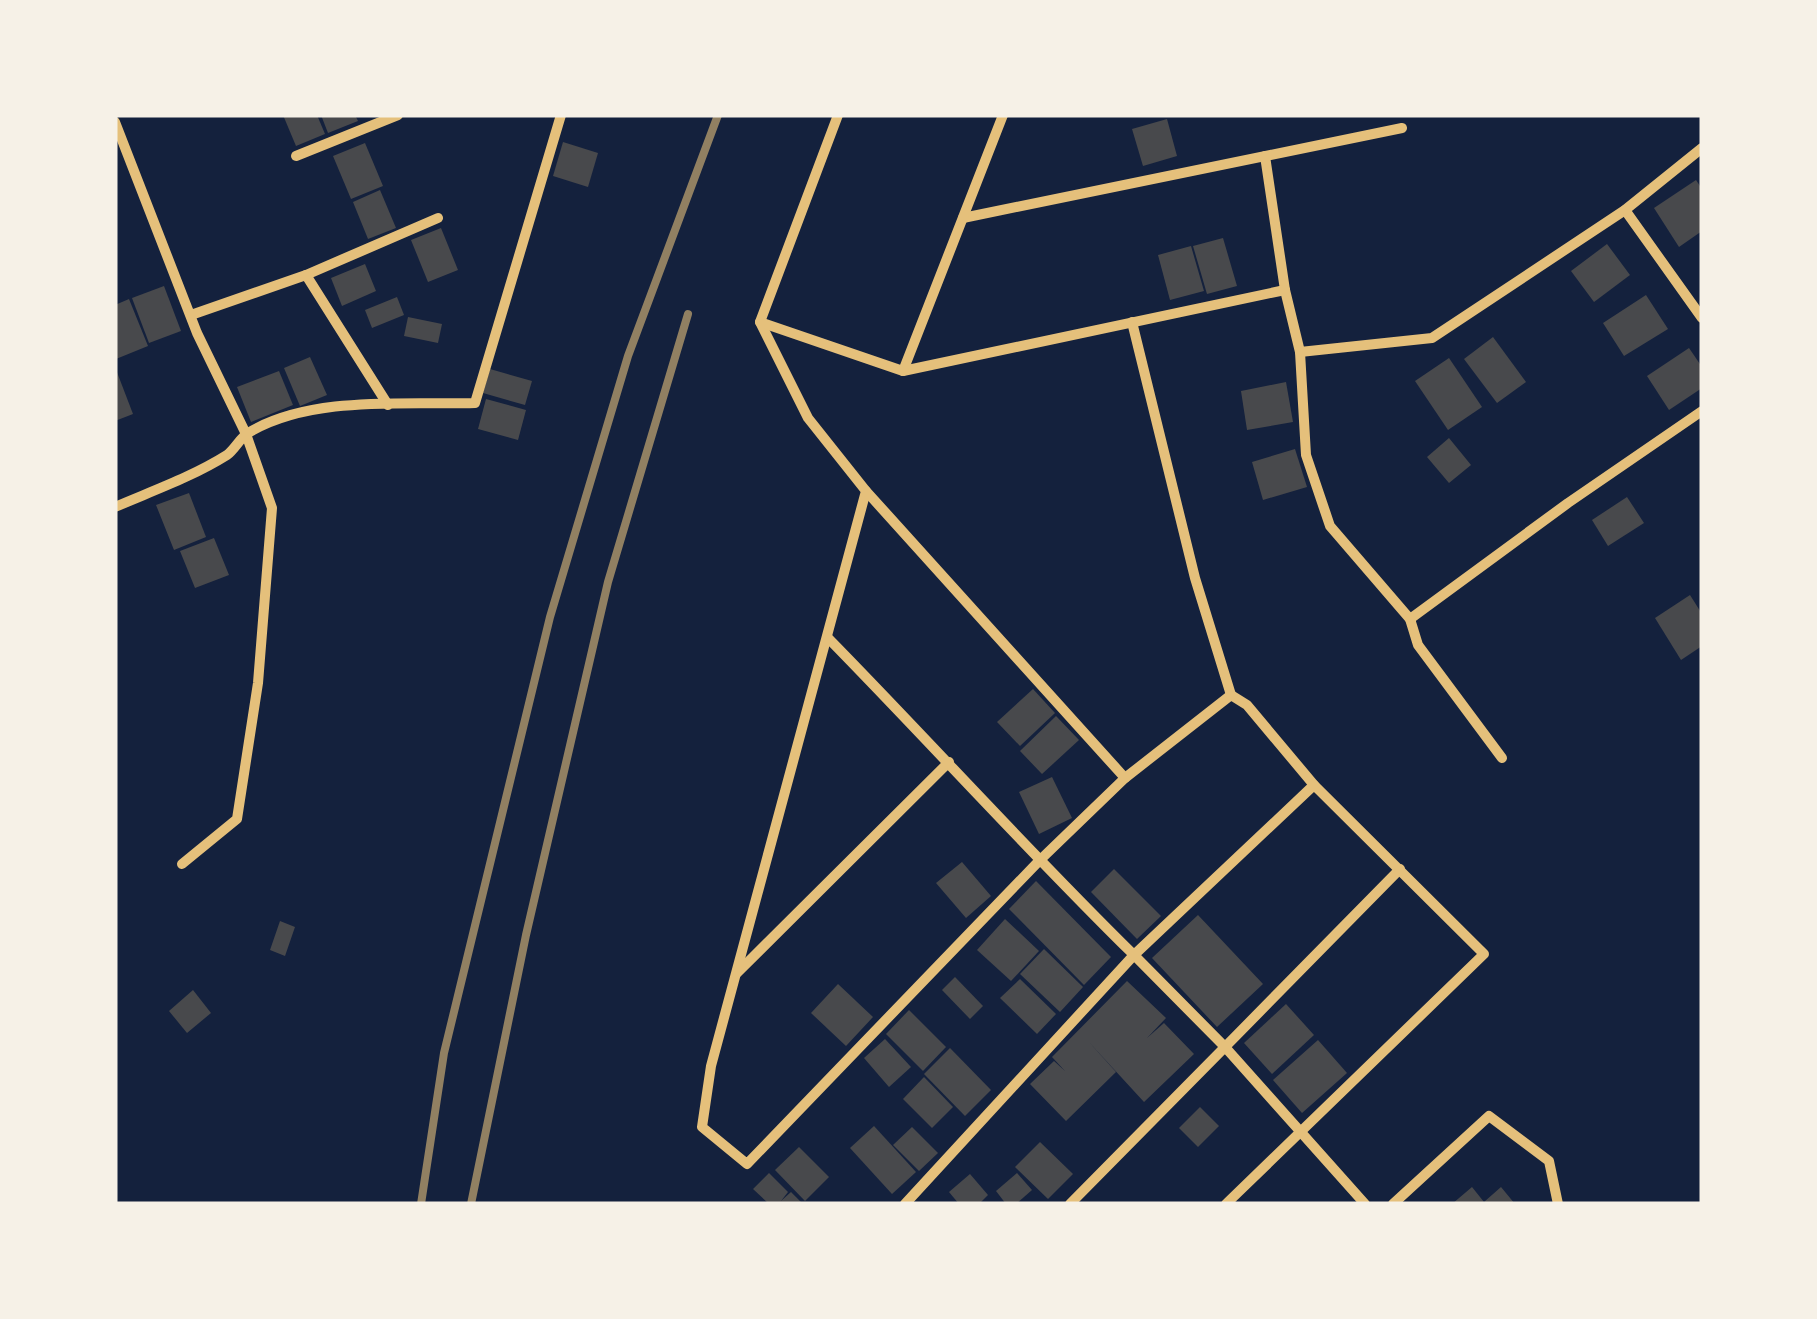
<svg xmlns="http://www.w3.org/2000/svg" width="1817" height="1319" font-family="'Alegreya Sans',sans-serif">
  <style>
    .building { fill: #48494c }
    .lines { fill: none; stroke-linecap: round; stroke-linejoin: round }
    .minor { stroke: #e5c07b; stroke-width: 10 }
    .rail { stroke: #918062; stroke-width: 8 }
  </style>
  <rect width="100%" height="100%" fill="#14213d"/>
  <g class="building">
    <polygon points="283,115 317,115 325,134 296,146"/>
    <polygon points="321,115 355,115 358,121 328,133"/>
    <polygon points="1167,119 1177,156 1143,166 1132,129"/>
    <polygon points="563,142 598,153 588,187 553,176"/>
    <polygon points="365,143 383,186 351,199 333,156"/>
    <polygon points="1696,180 1702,189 1702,231 1679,247 1654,208"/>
    <polygon points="380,190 396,228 368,239 353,202"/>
    <polygon points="441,228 458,270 428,282 411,240"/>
    <polygon points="1223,238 1237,286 1207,294 1193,246"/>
    <polygon points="1607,244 1630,275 1594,302 1571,271"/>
    <polygon points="1191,246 1204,291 1170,300 1158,255"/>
    <polygon points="365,264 376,291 342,306 331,278"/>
    <polygon points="164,286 181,331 149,343 132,298"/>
    <polygon points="1646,295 1668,329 1624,356 1603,323"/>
    <polygon points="397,297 404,315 372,328 365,310"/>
    <polygon points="129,299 148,346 116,359 115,305"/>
    <polygon points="408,317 442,324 438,343 404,336"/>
    <polygon points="1493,337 1526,382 1497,403 1464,359"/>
    <polygon points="1689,348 1702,367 1702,388 1669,410 1647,376"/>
    <polygon points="310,357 327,395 300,406 284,368"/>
    <polygon points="1449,358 1482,407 1448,430 1415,381"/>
    <polygon points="115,367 133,414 115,421"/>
    <polygon points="490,369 532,381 525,405 483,393"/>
    <polygon points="279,371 293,405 251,422 237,387"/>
    <polygon points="1286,382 1293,422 1247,430 1241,391"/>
    <polygon points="486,399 526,410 518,440 478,429"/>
    <polygon points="1449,438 1471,465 1449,483 1427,457"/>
    <polygon points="1295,449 1307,487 1263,500 1252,462"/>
    <polygon points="189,493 206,537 174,550 156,505"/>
    <polygon points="1627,497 1644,523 1608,546 1592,520"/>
    <polygon points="214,538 229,575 195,588 180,551"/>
    <polygon points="1690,595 1702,614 1702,646 1681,660 1655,618"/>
    <polygon points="1033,689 1055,713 1020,746 997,722"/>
    <polygon points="1056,716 1079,740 1042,774 1020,751"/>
    <polygon points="1052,777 1072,818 1039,834 1019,792"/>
    <polygon points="962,862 991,896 966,918 936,883"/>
    <polygon points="1114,869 1161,916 1137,939 1091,892"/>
    <polygon points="1036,881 1111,957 1084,985 1009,909"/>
    <polygon points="1198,915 1263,984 1217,1027 1152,958"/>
    <polygon points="1005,919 1039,951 1011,981 977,950"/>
    <polygon points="280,921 295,927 285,956 270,950"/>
    <polygon points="1044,949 1083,987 1060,1012 1020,974"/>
    <polygon points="955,977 983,1006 970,1019 942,990"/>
    <polygon points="1020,979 1056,1014 1037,1034 1000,998"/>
    <polygon points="1127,981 1166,1018 1147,1038 1164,1023 1194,1054 1144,1102 1088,1041 1116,1072 1066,1121 1030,1084 1054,1061 1065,1071 1052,1057"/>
    <polygon points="838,984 873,1017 846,1046 811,1013"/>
    <polygon points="193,990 211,1013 187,1033 169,1011"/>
    <polygon points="1286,1004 1314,1035 1272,1074 1244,1043"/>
    <polygon points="909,1010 946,1047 923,1071 886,1034"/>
    <polygon points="885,1039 911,1067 889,1087 864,1058"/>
    <polygon points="1318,1040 1347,1073 1302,1113 1273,1080"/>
    <polygon points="950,1048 991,1090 965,1116 924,1074"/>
    <polygon points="924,1077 953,1107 932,1128 903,1099"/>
    <polygon points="1200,1107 1219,1126 1198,1147 1179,1128"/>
    <polygon points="874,1126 916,1172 892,1194 850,1148"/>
    <polygon points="912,1127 938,1153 919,1171 893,1145"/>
    <polygon points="1040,1142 1073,1174 1048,1199 1015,1167"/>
    <polygon points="799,1147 829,1177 805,1201 775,1170"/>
    <polygon points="769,1173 788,1192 781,1201 791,1192 803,1204 769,1204 753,1189"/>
    <polygon points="1017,1173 1032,1190 1016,1204 1006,1204 996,1191"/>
    <polygon points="970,1174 988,1195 979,1204 959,1204 949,1192"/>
    <polygon points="1472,1187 1484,1202 1501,1187 1515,1204 1452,1204"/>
  </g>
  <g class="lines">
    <g class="minor">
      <polyline points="838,115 760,322 808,418 866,491 711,1066 702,1127 747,1164 1039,861 1125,778 1231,695 1247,705 1314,785 1484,954 1226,1204"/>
      <polyline points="115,122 197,333 246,434 272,508 258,683 237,819 182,864"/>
      <polyline points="296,156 398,115"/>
      <polyline points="1265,156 1285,290 1300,352 1306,455 1330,526 1410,619 1418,645 1502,758"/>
      <polyline points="1625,210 1702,318"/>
      <polyline points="963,218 1402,128"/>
      <polyline points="306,275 388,405"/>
      <polyline points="191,315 306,275 438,218"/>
      <polyline points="760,322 903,371 1285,290"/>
      <polyline points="1132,322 1195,578 1231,695"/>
      <polyline points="1300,352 1432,338 1625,210 1702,148"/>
      <polyline points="903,371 1003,115"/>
      <polyline points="866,491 1125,778"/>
      <path d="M115,507c37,-16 77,-30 112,-52 8,-6 13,-17 21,-22 63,-38 157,-28 227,-30l86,-288"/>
      <polyline points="1410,619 1568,503 1702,411"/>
      <path d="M828,638c103,105 201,214 306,317l-229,249"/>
      <polyline points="1314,785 1134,955 1225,1047 1400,869"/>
      <polyline points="737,973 949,762"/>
      <polyline points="1070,1204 1225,1047 1365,1204"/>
      <polyline points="1393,1204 1489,1116 1549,1161 1558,1204"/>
    </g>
    <g class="rail">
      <polyline points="421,1204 444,1053 550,617 628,356 718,115"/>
      <polyline points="471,1204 526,935 608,582 688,314"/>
    </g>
  </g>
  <rect width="1817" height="1319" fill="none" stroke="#f6f1e7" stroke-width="235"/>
</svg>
